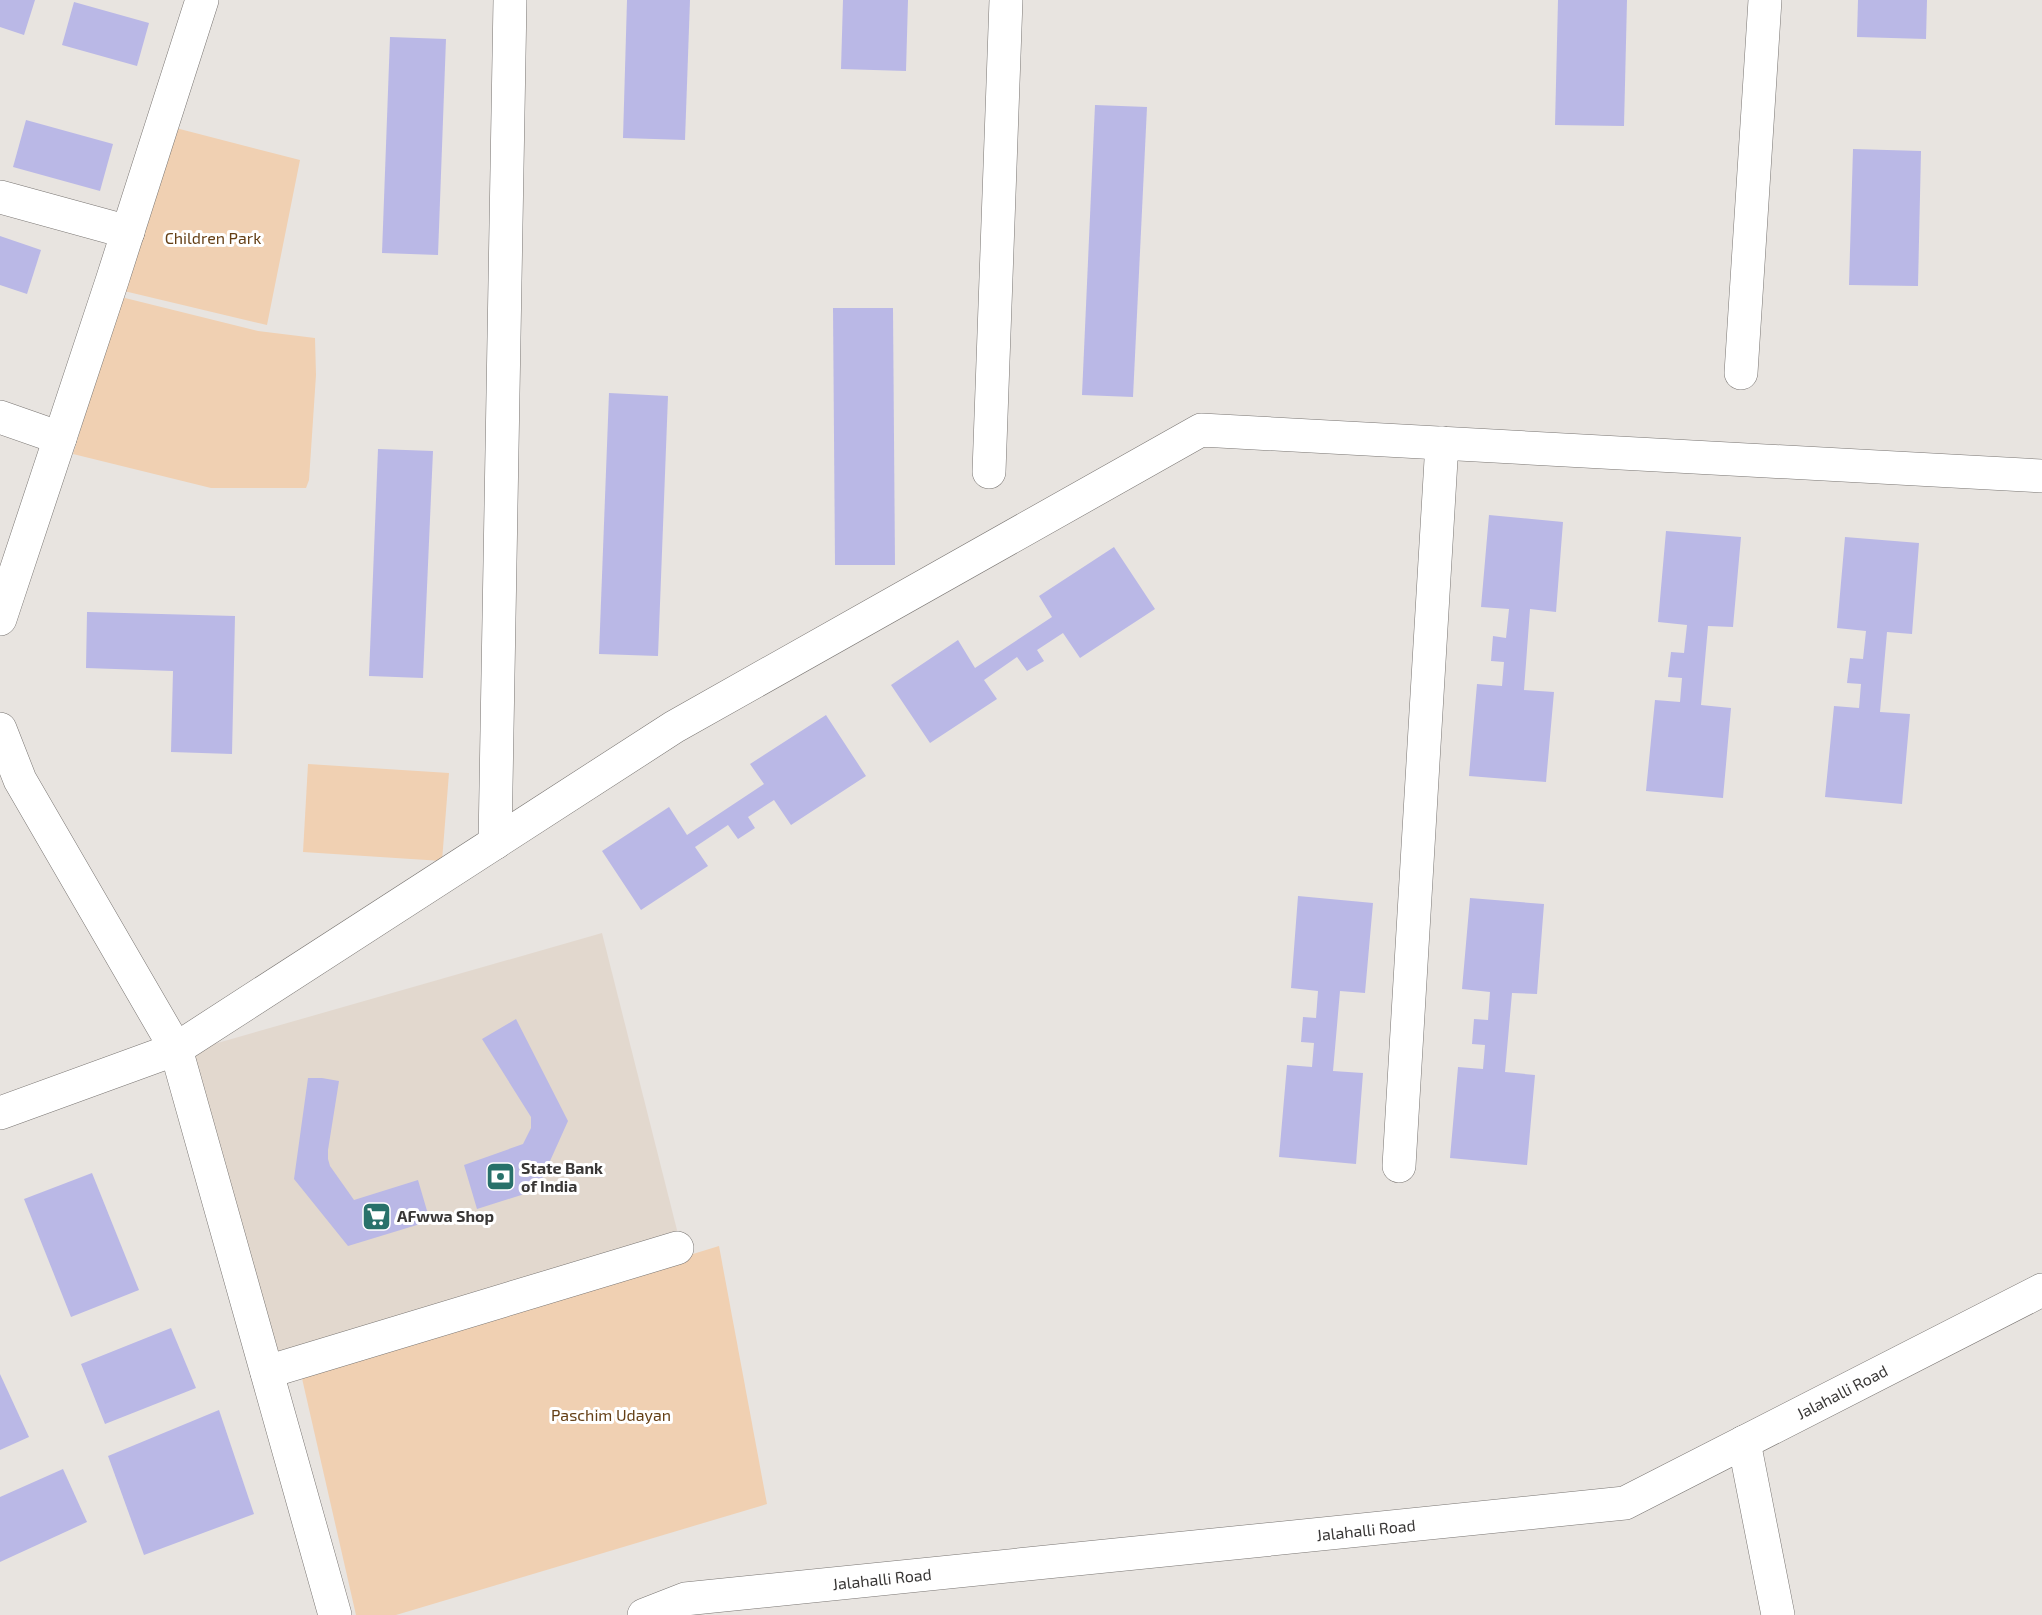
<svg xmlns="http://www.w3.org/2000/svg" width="2042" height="1615" font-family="'Exo 2',sans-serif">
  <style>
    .built { fill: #e2d8ce }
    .green { fill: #f0d0b2 }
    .building { fill: #bab8e6 }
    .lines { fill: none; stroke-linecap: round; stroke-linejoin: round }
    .minor-casing { stroke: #797572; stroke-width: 34 }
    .major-casing { stroke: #797572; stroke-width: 34 }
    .minor { stroke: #fff; stroke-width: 33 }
    .major { stroke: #fff; stroke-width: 33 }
    .labels { text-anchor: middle; stroke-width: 6; stroke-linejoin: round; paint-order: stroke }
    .park-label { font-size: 16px; fill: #643f15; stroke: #fff }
    .poi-label { font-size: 16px; font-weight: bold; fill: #393736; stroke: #fff; text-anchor: start }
    .street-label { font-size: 16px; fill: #393736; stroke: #fff }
  </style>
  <rect width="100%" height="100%" fill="#e8e4e0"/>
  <polygon class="built" points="602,933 678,1234 275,1361 186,1052"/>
  <g class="green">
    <polygon points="172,127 300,160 267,325 124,291"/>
    <polygon points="121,297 258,331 315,338 316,375 309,480 306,488 211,488 73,454"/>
    <polygon points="308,764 449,773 442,861 303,852"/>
    <polygon points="719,1246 767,1504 396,1615 356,1615 301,1374"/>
  </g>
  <g class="building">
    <polygon points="0,0 35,0 24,35 0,27"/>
    <polygon points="627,0 690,0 685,140 623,138"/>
    <polygon points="843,0 908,0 906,71 841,69"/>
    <polygon points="1558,0 1627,0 1624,126 1555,125"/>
    <polygon points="1858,0 1927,0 1926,39 1857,37"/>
    <polygon points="74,2 149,23 137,66 62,45"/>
    <polygon points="390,37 446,39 438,255 382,253"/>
    <polygon points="1095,105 1147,107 1133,397 1082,395"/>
    <polygon points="26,120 113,144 100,191 13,167"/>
    <polygon points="1853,149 1921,151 1918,286 1849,285"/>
    <polygon points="0,236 41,250 27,294 0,285"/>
    <polygon points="833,308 893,308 895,565 835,565"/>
    <polygon points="609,393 668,396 658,656 599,654"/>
    <polygon points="378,449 433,451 423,678 369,676"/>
    <polygon points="1489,515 1563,522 1556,612 1530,609 1524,690 1554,692 1546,782 1469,776 1477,684 1502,686 1504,662 1491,661 1493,636 1506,638 1509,609 1481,607"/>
    <polygon points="1666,531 1741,537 1733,627 1708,626 1701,705 1731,708 1723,798 1646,791 1655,700 1680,702 1682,678 1668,677 1671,652 1684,653 1687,625 1658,622"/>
    <polygon points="1845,537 1919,543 1912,634 1887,632 1880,712 1910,714 1902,804 1825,797 1834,706 1859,708 1861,684 1847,683 1850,658 1863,659 1866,631 1837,628"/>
    <polygon points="1114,547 1155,609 1080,658 1063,633 1037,650 1044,661 1027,671 1017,657 984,680 997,699 930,743 891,685 958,640 975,668 1052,617 1039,596"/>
    <polygon points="87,612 235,616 232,754 171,752 173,671 86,668"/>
    <polygon points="826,715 866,776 791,825 774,800 748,817 755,828 738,839 728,825 695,847 708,866 641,910 602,851 669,807 687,835 764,784 750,764"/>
    <polygon points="1298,896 1373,903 1365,993 1340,991 1333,1071 1363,1073 1356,1164 1279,1157 1287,1065 1312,1067 1314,1043 1301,1042 1303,1017 1316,1018 1318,991 1291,988"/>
    <polygon points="1470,898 1544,904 1537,994 1512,993 1505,1072 1535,1075 1527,1165 1450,1158 1458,1067 1483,1069 1485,1045 1472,1044 1474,1019 1488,1020 1490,992 1462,989"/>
    <polygon points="516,1019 568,1121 537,1190 477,1209 464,1165 523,1144 531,1128 531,1117 482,1039"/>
    <polygon points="308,1078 322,1078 339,1081 328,1150 328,1159 330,1166 354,1200 418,1180 430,1221 348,1246 294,1179"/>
    <polygon points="92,1173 139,1290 71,1317 24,1199"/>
    <polygon points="171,1328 196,1388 105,1424 81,1364"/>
    <polygon points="0,1374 29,1437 0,1450"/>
    <polygon points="219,1410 254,1514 144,1555 108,1456"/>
    <polygon points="63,1469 87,1522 0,1562 0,1497"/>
  </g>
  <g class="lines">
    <defs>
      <g id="minor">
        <polyline points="0,197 128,232"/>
        <polyline points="1741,373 1765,0"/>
        <polyline points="0,417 60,438"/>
        <polyline points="989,472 1006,0"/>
        <polyline points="0,619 112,281 202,0"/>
        <polyline points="0,729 20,780 176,1049 0,1113"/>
        <polyline points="495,843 510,0"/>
        <polyline points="1399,1166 1442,443"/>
        <polyline points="267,1372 677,1248"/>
        <polyline points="1744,1442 1778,1615"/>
        <polyline points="335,1615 176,1049 674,727 1201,430 2042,476"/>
      </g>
      <polyline id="major" points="644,1615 685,1599 1625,1503 2042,1290"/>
    </defs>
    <use href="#minor" class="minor-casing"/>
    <use href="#major" class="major-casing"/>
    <use href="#minor" class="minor"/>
    <use href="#major" class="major"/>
  </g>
  <defs>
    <symbol id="bank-square" viewBox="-11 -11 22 22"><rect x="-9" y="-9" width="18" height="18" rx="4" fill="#28716a" stroke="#fff"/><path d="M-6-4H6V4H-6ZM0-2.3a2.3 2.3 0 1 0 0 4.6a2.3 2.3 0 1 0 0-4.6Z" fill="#fff"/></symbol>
    <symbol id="supermarket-square" viewBox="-11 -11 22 22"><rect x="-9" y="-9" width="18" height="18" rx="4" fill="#28716a" stroke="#fff"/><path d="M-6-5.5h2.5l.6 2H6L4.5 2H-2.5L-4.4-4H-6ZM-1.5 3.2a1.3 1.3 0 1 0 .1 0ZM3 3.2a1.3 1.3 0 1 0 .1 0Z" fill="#fff"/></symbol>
  </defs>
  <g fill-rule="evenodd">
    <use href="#bank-square" x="484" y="1160" width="33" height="33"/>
    <use href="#supermarket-square" x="360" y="1200" width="33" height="33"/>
  </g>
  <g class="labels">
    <g class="park-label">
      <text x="213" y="244">Children Park</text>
      <text x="611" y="1421">Paschim Udayan</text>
    </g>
    <g class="poi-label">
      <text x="521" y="1174">State Bank<tspan x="521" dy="18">of India</tspan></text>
      <text x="397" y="1222">AFwwa Shop</text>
    </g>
    <g class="street-label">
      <text transform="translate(1842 1392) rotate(-27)" y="6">Jalahalli Road</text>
      <text transform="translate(1366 1530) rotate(-6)" y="6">Jalahalli Road</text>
      <text transform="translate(882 1579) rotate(-6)" y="6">Jalahalli Road</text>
    </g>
  </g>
</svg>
